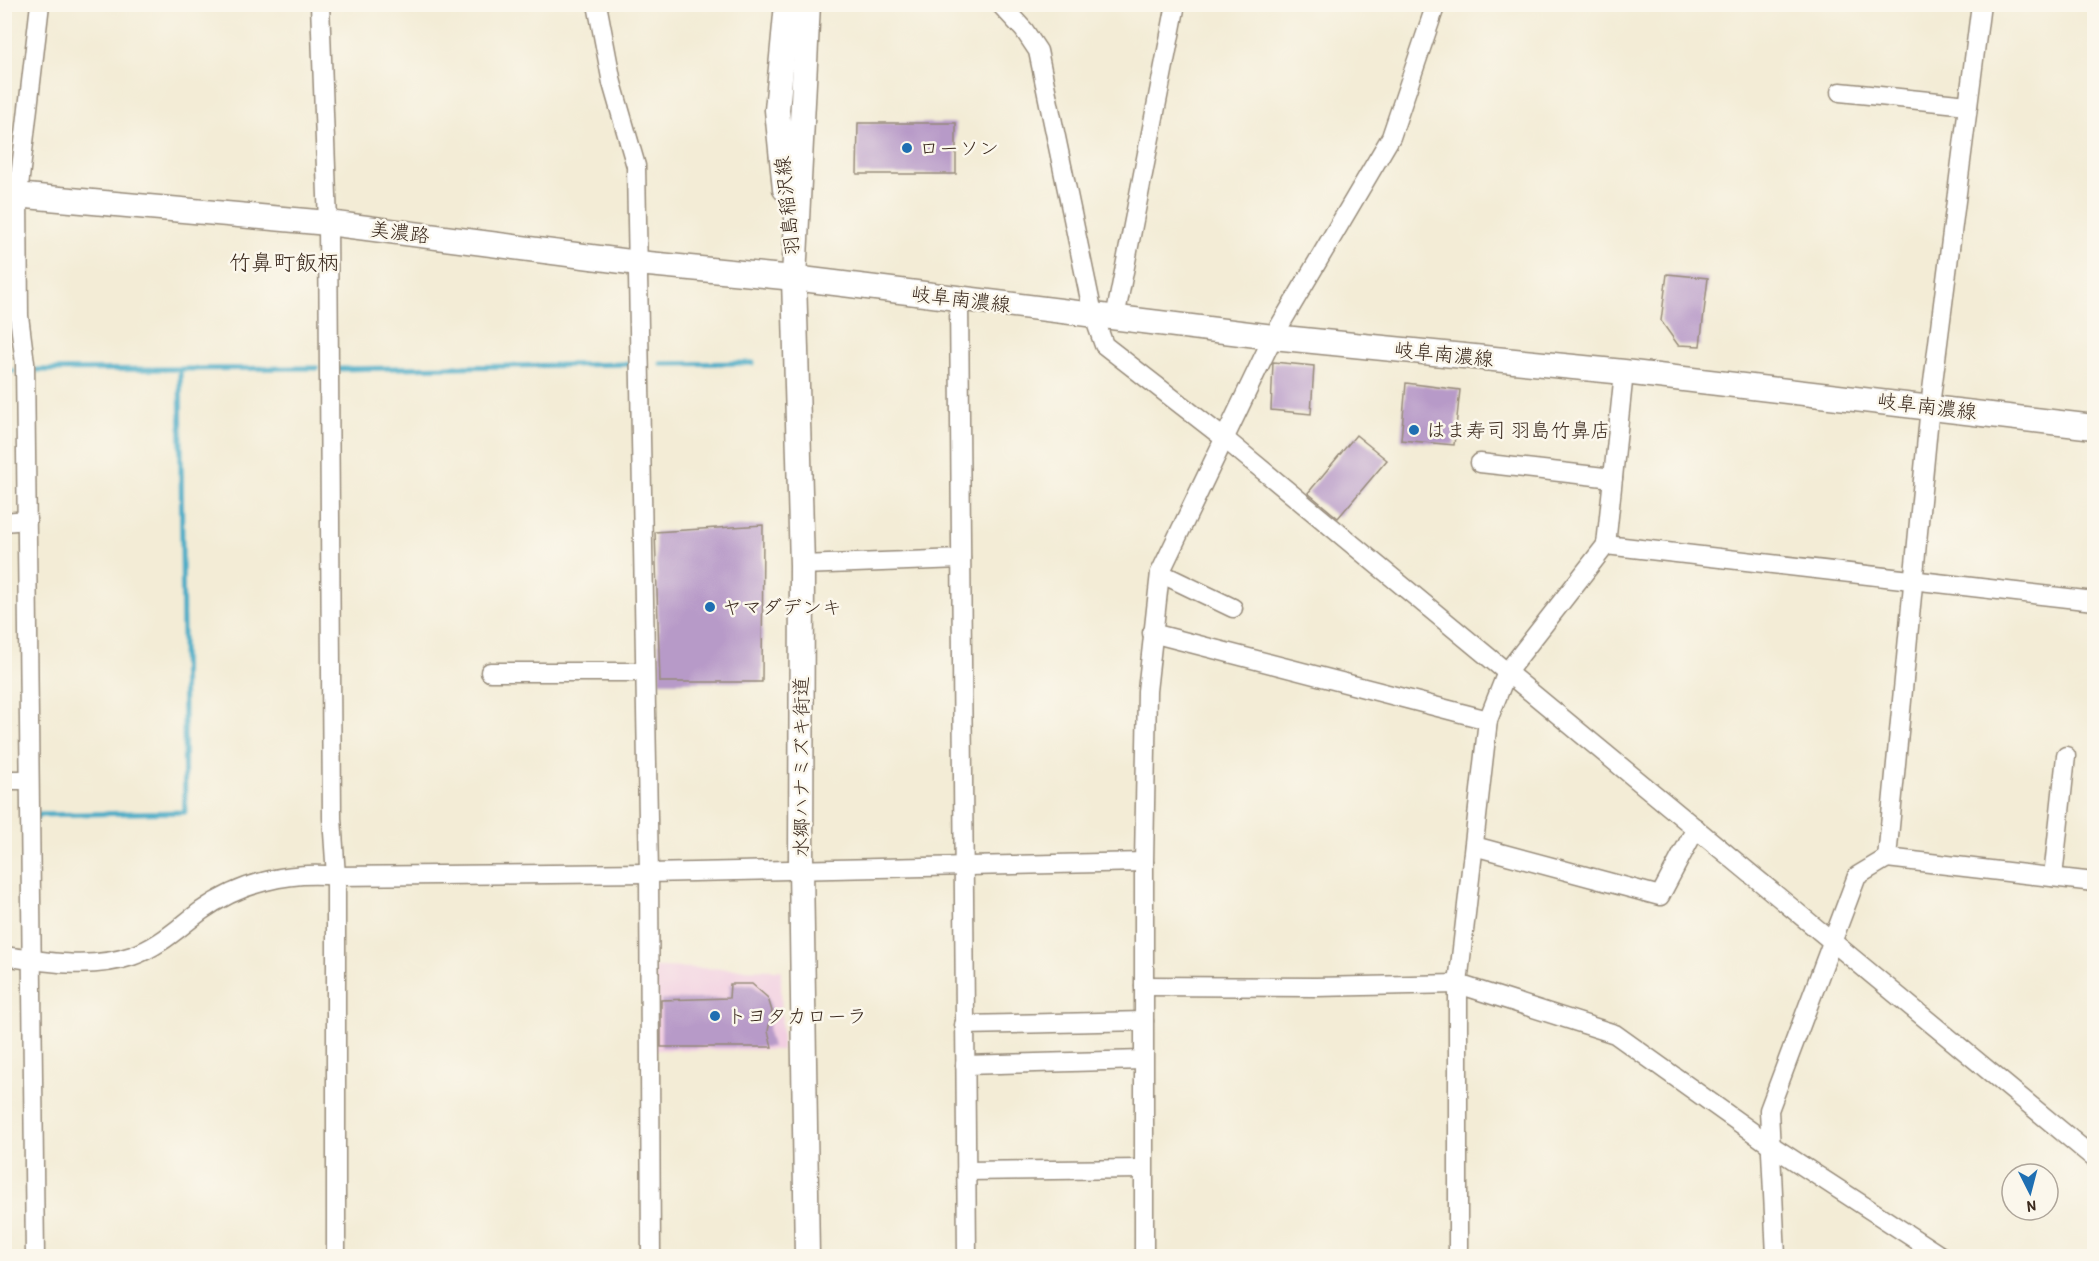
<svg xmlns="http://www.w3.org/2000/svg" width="2099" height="1261" font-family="'Patrick Hand','Klee One',sans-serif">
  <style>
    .built { fill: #f2cfe1 }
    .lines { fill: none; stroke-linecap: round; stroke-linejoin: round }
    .stream { stroke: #46abc6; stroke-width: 5 }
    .building { fill: #b79ac8 }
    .minor-casing { stroke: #978b7a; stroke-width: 21 }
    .major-casing { stroke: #978b7a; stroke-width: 27 }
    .minor { stroke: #fff; stroke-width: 18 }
    .major { stroke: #fff; stroke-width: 24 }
    .poi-dot { fill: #1f6fb2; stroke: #fbf7ec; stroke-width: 2 }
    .labels { text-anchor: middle; stroke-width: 5; stroke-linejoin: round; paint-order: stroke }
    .poi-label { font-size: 20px; fill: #3b2a1e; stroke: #fbf7ec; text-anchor: start }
    .street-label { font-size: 20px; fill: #3b2a1e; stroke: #fbf7ec }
    .quarter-label { font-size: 22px; fill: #3b2a1e; stroke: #fbf7ec }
  </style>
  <rect width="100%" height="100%" fill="#fbf7ec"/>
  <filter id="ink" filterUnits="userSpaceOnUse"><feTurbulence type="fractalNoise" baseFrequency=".0167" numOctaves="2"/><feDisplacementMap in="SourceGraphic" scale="12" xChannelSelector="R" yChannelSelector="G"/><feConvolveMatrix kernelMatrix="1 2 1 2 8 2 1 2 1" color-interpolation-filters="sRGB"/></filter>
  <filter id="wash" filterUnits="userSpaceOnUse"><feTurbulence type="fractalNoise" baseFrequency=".008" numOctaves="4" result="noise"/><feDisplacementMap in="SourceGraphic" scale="24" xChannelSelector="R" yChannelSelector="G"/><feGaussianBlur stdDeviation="1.35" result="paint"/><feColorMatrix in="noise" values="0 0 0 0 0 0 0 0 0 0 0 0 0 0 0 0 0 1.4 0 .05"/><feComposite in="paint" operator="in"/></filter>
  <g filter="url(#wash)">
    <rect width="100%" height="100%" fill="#f3ecd6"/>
    <polygon class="built" points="655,967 781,970 782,1050 654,1050"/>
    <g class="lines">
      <g class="stream">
        <polyline points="661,364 753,363"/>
        <polyline points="337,369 628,364"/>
        <polyline points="37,370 317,368"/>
        <polyline points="4,371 13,371"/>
        <polyline points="37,818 37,815 185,812 180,370"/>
      </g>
    </g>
    <g id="blocks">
      <g class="building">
        <polygon points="858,123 956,123 956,174 857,174"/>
        <polygon points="1667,274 1708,278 1700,346 1678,345 1661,321"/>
        <polygon points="1273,362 1314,366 1311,414 1271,410"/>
        <polygon points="1406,383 1460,390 1454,445 1401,440"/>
        <polygon points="1356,435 1387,460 1338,518 1308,493"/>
        <polygon points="763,525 762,682 660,682 655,532"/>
        <polygon points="730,984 752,984 768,998 772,1011 768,1031 772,1047 661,1047 661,1000 729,998"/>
      </g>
    </g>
  </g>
  <g filter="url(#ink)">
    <use href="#blocks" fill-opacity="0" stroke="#978b7a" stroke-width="1.5"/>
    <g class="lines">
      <defs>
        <g id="minor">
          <polyline points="320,4 328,223 332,818 336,876 336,1256"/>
          <polyline points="597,4 612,83 636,166 649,873 651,1256"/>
          <polyline points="1000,4 1024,30 1038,51 1093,314 1104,345 1225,439 2094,1158"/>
          <polyline points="1981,4 1930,406 1887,858 2094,882"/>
          <polyline points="1840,92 1968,105"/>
          <polyline points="959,300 967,1256"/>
          <polyline points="1115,318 1176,4"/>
          <polyline points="1480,463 1613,478"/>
          <polyline points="4,522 27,520"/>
          <polyline points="1606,545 1624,372"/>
          <polyline points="802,565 961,559"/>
          <polyline points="1160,573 1233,608"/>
          <polyline points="1152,633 1488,720"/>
          <polyline points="490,672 644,672"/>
          <polyline points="4,780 29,780"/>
          <polyline points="1474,846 1660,896 1696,828"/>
          <polyline points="2053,877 2066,756"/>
          <path d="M4,956c42,6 87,14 128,0 27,-9 46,-28 69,-45 39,-28 88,-40 135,-35l313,-3 495,-11"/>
          <polyline points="1144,986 1316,987 1458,984 1615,1034 1769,1144 1941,1256"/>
          <polyline points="964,1025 1144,1021"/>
          <polyline points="965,1065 1143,1060"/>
          <polyline points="966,1171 1143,1169"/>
          <polyline points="35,1256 25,363 19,316 18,195 40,4"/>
          <polyline points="1144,1256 1144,862 1147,691 1160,573 1273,337 1391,137 1436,4"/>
          <polyline points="1458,1256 1458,984 1488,720 1507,672 1606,545 2094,601"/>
          <polyline points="1776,1256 1769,1110 1857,876 1887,858"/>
        </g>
        <g id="major">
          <polyline points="785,189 777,110 787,4"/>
          <polyline points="4,194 328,223 638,263 794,278 1273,337 1624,372 2094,427"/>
          <polyline points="807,1256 801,868 802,565 794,278 808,4"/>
        </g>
      </defs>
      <use href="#minor" class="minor-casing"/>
      <use href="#major" class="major-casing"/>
      <use href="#minor" class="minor"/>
      <use href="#major" class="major"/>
    </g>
  </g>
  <g class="poi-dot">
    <circle cx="907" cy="148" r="6"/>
    <circle cx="1414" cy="430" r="6"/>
    <circle cx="710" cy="607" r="6"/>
    <circle cx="715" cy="1016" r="6"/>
  </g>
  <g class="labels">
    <g class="poi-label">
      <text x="919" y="155">ローソン</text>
      <text x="1426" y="437">はま寿司 羽島竹鼻店</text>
      <text x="722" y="614">ヤマダデンキ</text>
      <text x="727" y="1023">トヨタカローラ</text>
    </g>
    <g class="street-label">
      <text transform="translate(787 206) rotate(-96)" y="7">羽島稲沢線</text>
      <text transform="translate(400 232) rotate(7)" y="7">美濃路</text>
      <text transform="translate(961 299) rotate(7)" y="7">岐阜南濃線</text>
      <text transform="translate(1444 354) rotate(6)" y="7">岐阜南濃線</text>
      <text transform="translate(1927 406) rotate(7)" y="7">岐阜南濃線</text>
      <text transform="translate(801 767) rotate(-90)" y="7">水郷ハナミズキ街道</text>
    </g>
    <g class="quarter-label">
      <text x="284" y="270">竹鼻町飯柄</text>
    </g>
  </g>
  <rect width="2099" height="1261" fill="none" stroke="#fbf7ec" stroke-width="24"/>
  <g transform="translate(2030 1192) rotate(174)"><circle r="28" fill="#fbf7ec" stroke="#aea59a" stroke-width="1.5"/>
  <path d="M0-4.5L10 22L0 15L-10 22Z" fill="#1f6fb2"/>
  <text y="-9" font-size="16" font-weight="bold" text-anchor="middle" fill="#3b2a1e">N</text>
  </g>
</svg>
